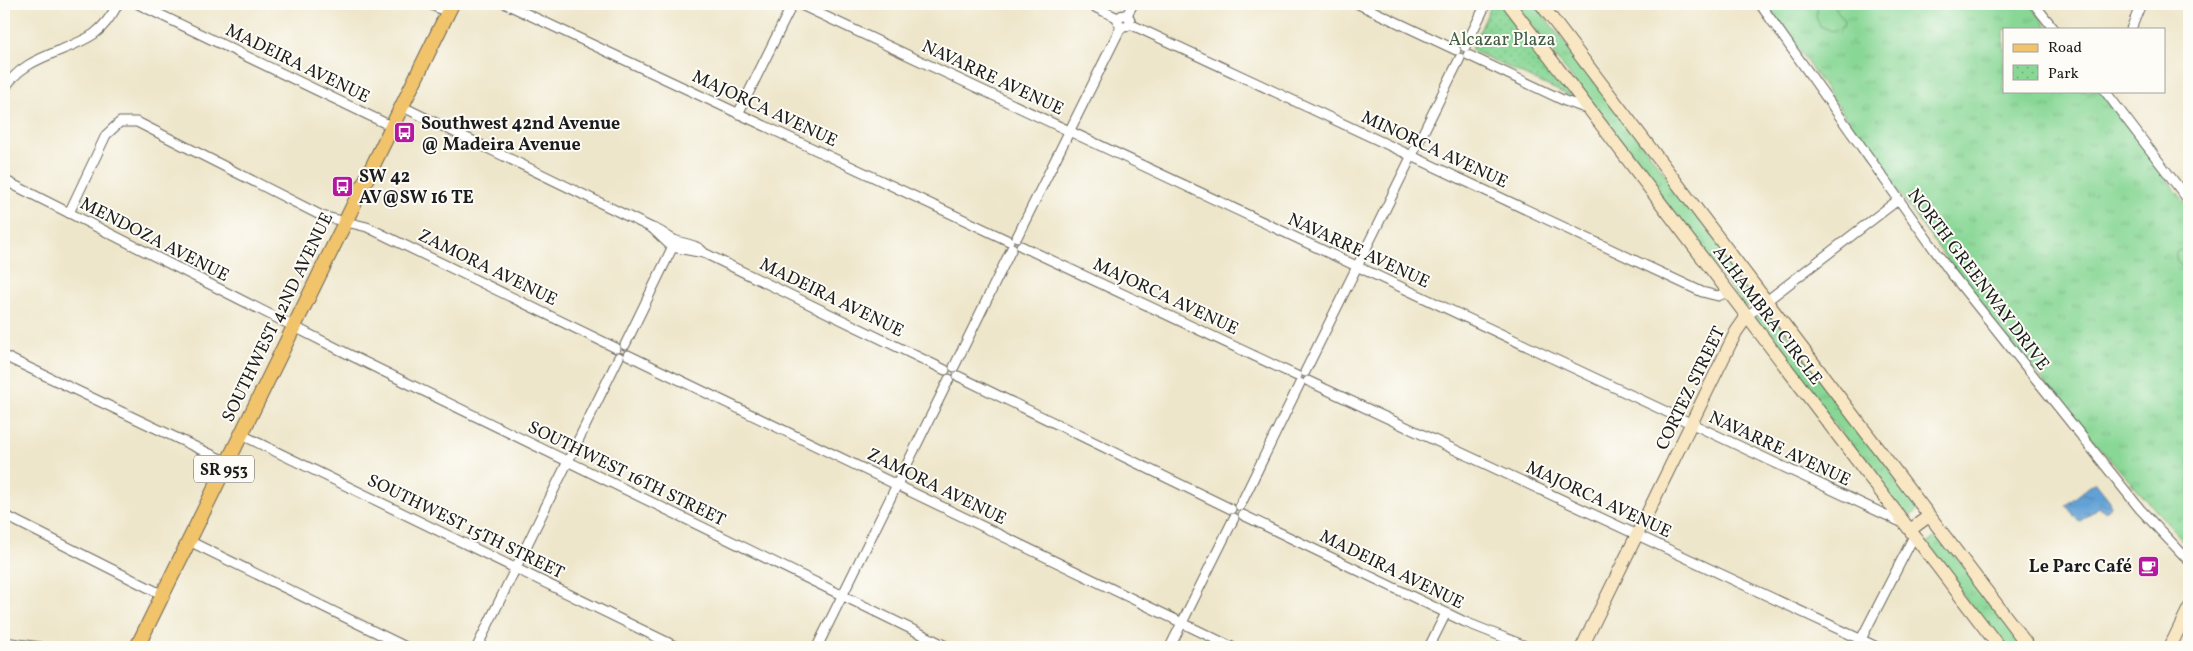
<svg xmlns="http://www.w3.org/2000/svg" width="2193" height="651" font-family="Vollkorn,serif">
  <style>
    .grass { fill: url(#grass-tufts); stroke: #527a58 }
    .park { fill: url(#park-dots); stroke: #527a58 }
    .pitch { fill: #88d795; stroke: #527a58 }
    .water { fill: url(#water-ripples); stroke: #3f5e78 }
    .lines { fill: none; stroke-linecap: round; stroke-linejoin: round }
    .street-casing { stroke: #666359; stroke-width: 11 }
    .secondary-casing { stroke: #666359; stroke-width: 14 }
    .primary-casing { stroke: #666359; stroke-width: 16 }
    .street { stroke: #fff; stroke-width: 9 }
    .secondary { stroke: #f9e7c3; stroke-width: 12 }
    .primary { stroke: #f1c36a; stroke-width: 14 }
    .labels { text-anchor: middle; stroke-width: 4; stroke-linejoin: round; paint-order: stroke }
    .shield { fill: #fdfcf7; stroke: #605f5e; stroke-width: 1 }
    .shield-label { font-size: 16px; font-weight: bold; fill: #1c1c1c }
    .park-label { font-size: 18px; fill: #425d46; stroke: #fdfcf7 }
    .street-label { font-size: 18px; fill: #1c1c1c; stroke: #fdfcf7 }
    .poi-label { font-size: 18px; font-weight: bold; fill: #1c1c1c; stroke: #fdfcf7; text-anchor: start }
  </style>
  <defs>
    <pattern id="grass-tufts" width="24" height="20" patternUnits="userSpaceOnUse" patternTransform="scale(1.25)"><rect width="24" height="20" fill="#88d795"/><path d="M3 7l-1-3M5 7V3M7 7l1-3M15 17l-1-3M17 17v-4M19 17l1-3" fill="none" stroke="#75b880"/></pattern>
    <pattern id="park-dots" width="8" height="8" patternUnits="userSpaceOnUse" patternTransform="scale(1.25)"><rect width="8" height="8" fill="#88d795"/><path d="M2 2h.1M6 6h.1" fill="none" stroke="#75b880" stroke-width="1.8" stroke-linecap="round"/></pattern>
    <pattern id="water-ripples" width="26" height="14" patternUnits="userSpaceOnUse" patternTransform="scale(1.25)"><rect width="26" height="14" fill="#62a1d5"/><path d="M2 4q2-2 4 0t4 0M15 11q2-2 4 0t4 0" fill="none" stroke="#5082ac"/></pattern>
  </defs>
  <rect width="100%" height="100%" fill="#fdfcf7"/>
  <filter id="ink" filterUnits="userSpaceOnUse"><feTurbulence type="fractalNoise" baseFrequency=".02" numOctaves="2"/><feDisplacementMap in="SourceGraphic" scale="10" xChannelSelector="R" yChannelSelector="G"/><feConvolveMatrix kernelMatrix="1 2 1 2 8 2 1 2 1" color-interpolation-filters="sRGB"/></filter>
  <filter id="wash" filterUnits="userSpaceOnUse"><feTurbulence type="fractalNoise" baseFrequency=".0096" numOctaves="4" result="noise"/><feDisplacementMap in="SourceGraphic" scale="20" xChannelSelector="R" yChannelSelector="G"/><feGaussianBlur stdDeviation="1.12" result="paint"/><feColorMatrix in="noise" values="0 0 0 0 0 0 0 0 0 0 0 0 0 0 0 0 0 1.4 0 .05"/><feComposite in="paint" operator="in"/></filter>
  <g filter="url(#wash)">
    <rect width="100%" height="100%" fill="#eee6ca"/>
    <g class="grass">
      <polygon points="1516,4 1535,4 1759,297 1745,308"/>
      <polygon points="1766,4 2030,4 2049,29 2004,29 2004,91 2100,91 2109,102 2189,208 2189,547 2079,425 1978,302 1926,231"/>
      <polygon points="1767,309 1920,508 1907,519 1754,319"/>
      <polygon points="1939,534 2025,647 2003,647 1925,545"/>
    </g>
    <polygon class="park" points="1492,4 1503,4 1578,100 1471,50"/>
    <g class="pitch">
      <polygon points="1818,4 1832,4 1845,21 1843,27 1832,31 1820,26 1816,17"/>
      <path d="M2182,249l7,6v13c-8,-1 -15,-7 -13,-16z"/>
    </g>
    <polygon class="water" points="2095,482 2110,501 2111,506 2106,512 2099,507 2079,522 2066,505"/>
  </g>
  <g filter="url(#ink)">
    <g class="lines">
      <defs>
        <g id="street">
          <polyline points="138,4 391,126"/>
          <polyline points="429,4 447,12"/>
          <polyline points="506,4 1009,241"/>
          <polyline points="799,4 1903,523"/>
          <polyline points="1088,4 1118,18"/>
          <polyline points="1358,4 1456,50"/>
          <polyline points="1760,4 1951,273 2140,509 2189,561"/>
          <polyline points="2034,4 2054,29"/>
          <circle cx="1124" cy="21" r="6"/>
          <polyline points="1127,15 1133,4"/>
          <polyline points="1130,24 1702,292 1718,296 1728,292"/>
          <polyline points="2131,29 2141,4"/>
          <polyline points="1465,47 1486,4"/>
          <polyline points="1468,55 1565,101 1588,109"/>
          <path d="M4,90c18,-34 62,-37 90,-56 11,-8 18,-19 24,-30"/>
          <polyline points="2105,91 2189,201"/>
          <polyline points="401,106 652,228"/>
          <polyline points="738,114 791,7"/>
          <polyline points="4,180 354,357 948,647"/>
          <polyline points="69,213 106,135 120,122 137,122 322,216 367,227 616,348"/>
          <polyline points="1017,237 1121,27"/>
          <polyline points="1021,246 1297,376"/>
          <path d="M704,253l-32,-6 -20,-19c9,2 14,8 22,12 10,4 23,4 30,13l241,117"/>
          <polyline points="1747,316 1898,200"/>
          <polyline points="625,345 674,244"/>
          <polyline points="628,355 1232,647"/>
          <polyline points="4,356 227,462"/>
          <polyline points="954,367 1012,248"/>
          <polyline points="1305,372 1460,58"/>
          <polyline points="958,376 1231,509"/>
          <polyline points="1308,381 1877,647"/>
          <polyline points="240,434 677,647"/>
          <polyline points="1240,506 1300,383"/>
          <polyline points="4,515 163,595"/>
          <polyline points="1243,515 1465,622 1528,647"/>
          <polyline points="189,541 406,647"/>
          <polyline points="4,642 41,647"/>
          <polyline points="477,647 619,357"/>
          <polyline points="817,647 949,379"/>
          <polyline points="1170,647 1234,518"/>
          <polyline points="1429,647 1446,613"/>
          <polyline points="1857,647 1914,536"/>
        </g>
        <g id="secondary">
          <polyline points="1509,4 1999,647"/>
          <polyline points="1541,4 2029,647"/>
          <polyline points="1910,530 1929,516"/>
          <polyline points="1582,647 1736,332 1747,316"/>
          <polyline points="2170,647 2189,608"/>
        </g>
        <polyline id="primary" points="137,647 452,4"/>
      </defs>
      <use href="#street" class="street-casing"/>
      <use href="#secondary" class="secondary-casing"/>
      <use href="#primary" class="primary-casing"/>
      <use href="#street" class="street"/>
      <use href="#secondary" class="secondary"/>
      <use href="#primary" class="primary"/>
    </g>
  </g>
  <defs>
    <symbol id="bus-square" viewBox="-11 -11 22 22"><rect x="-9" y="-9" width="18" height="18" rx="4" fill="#b5179e" stroke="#fdfcf7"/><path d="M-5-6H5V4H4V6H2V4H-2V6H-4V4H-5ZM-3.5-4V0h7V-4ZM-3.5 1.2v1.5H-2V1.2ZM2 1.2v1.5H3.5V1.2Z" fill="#fff"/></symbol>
    <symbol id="cafe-square" viewBox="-11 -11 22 22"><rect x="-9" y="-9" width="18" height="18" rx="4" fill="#b5179e" stroke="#fdfcf7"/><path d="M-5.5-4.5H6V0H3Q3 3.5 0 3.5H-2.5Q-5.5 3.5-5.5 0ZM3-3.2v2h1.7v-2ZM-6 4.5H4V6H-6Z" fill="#fff"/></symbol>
  </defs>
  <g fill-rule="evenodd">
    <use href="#bus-square" x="392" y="120" width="25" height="25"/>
    <use href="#bus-square" x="330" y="174" width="25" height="25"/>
    <use href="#cafe-square" x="2136" y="554" width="25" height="25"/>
  </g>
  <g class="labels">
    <rect class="shield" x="194" y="455.5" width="60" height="27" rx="4"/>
    <g class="shield-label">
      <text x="224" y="475">SR 953</text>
    </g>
    <g class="park-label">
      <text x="1502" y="45">Alcazar Plaza</text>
    </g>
    <g class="street-label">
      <text transform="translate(298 63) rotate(26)" y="6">MADEIRA AVENUE</text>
      <text transform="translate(993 77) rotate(25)" y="6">NAVARRE AVENUE</text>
      <text transform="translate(765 108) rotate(25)" y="6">MAJORCA AVENUE</text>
      <text transform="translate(1435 149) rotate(25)" y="6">MINORCA AVENUE</text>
      <text transform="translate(155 239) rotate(27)" y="6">MENDOZA AVENUE</text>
      <text transform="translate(1359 250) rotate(25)" y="6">NAVARRE AVENUE</text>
      <text transform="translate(488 267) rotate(26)" y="6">ZAMORA AVENUE</text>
      <text transform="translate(1979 279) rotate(53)" y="6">NORTH GREENWAY DRIVE</text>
      <text transform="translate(1166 296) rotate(25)" y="6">MAJORCA AVENUE</text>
      <text transform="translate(832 297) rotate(26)" y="6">MADEIRA AVENUE</text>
      <text transform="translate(1768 315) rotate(53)" y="6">ALHAMBRA CIRCLE</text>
      <text transform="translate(277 317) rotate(-64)" y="6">SOUTHWEST 42ND AVENUE</text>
      <text transform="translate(1690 388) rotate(-64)" y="6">CORTEZ STREET</text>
      <text transform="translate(1780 448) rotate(25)" y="6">NAVARRE AVENUE</text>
      <text transform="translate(627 473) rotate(26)" y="6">SOUTHWEST 16TH STREET</text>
      <text transform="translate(937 486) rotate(26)" y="6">ZAMORA AVENUE</text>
      <text transform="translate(1599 499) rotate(25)" y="6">MAJORCA AVENUE</text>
      <text transform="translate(466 526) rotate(26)" y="6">SOUTHWEST 15TH STREET</text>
      <text transform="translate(1392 569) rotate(26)" y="6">MADEIRA AVENUE</text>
    </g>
    <g class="poi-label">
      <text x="421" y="129">Southwest 42nd Avenue<tspan x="421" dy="21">@ Madeira Avenue</tspan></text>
      <text x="359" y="182">SW 42<tspan x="359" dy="21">AV@SW 16 TE</tspan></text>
      <text x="2132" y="572" text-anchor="end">Le Parc Café</text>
    </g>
  </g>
  <rect width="2193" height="651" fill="none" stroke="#fdfcf7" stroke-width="20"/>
  <rect x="2003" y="28" width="162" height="65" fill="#fdfcf7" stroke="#a3a29f"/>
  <rect x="2013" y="44" width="25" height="8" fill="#f1c36a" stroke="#a3a29f"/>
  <text x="2048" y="52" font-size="15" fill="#1c1c1c">Road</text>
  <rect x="2013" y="65" width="25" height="15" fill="url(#park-dots)" stroke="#a3a29f"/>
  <text x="2048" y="78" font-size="15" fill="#1c1c1c">Park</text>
</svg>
